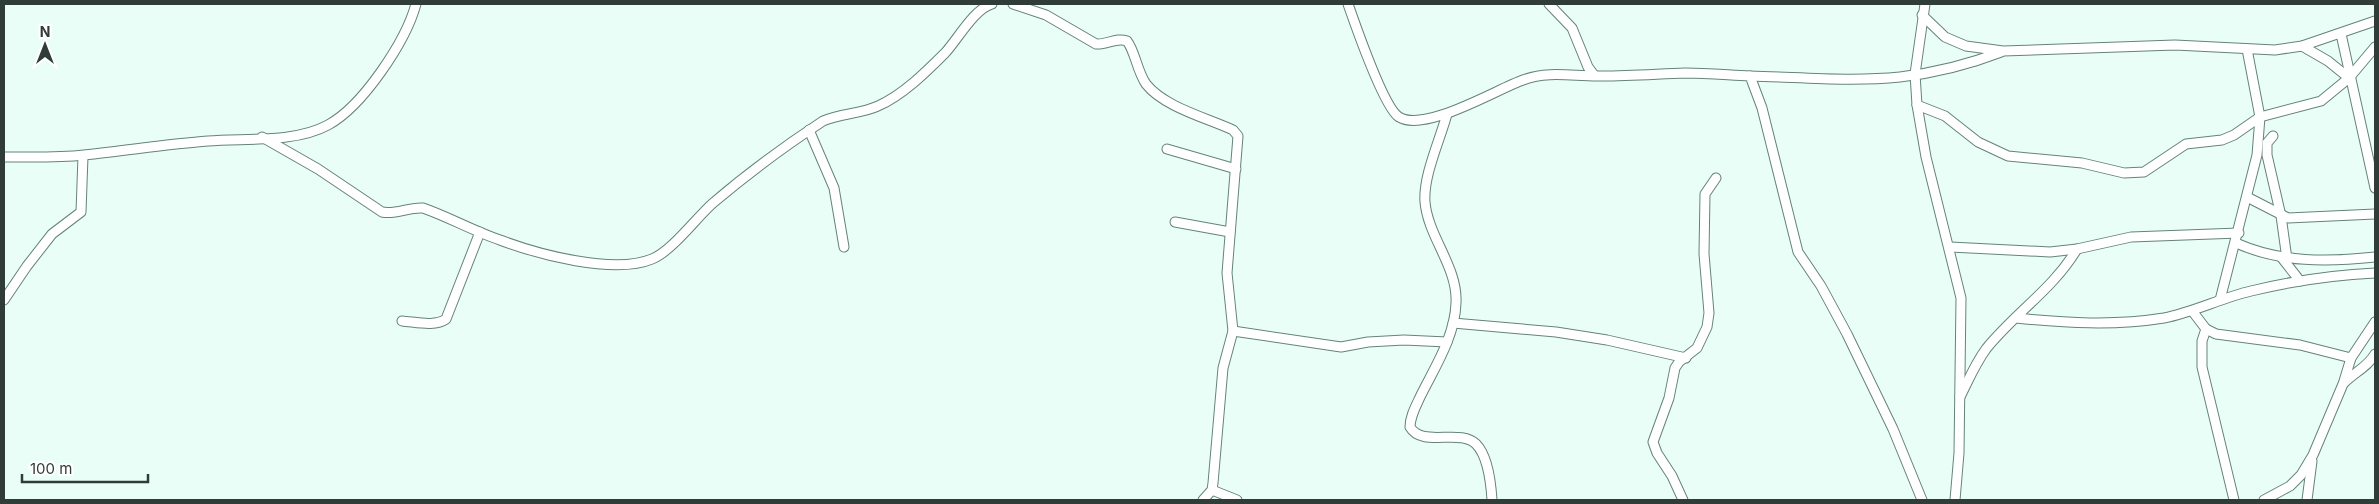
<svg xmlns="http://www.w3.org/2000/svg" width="2379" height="504" font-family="Inter,sans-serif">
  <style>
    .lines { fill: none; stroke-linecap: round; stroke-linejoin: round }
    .minor-casing { stroke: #65837a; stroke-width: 11 }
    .minor { stroke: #fff; stroke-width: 9 }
  </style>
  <rect width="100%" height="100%" fill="#eafef8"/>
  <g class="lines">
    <defs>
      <g id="minor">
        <path d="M1013,4l33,11 50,29c11,1 20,-7 31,-3 8,10 10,30 19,43 18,23 61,34 87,46l5,6 -11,137 6,58 -10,37 -10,115 -1,7 -9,10"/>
        <path d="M1348,4c7,20 36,104 51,113 26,16 98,-28 124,-37 27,-10 52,-3 79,-4 28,0 55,-2 83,-3 22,0 43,2 65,3l12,32 36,144 23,34 26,48 46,95 29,71"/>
        <polyline points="1549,4 1572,28 1588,67 1594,75"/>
        <polyline points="1925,4 1915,74 1917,105 1926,157 1961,298 1959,453 1955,500"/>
        <polyline points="1922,15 1945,37 1966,46 2003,51 2175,45 2275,50 2302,46 2375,21"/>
        <polyline points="2341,34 2375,188"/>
        <polyline points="2302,46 2328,61 2349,78"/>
        <path d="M1750,76c49,1 100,6 150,1 34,-4 70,-13 101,-25"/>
        <polyline points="1917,105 1945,116 1978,142 2008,156 2082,163 2124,173 2144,172 2186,144 2222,140 2234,135 2260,117 2321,101 2349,78 2375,47"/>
        <path d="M1447,114c-7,26 -24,62 -22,88 3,35 33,65 31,101 -1,33 -21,64 -35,92 -5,11 -11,21 -11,32 12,21 50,1 66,17 12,12 15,40 16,56"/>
        <polyline points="809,130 834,188 844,247"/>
        <polyline points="2273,136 2267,143 2267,155 2281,216 2287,259"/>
        <path d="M262,137l56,32 64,43c14,3 26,-5 41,-4 26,9 50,23 77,32 37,14 114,35 152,19 20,-8 44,-41 61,-56 35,-30 72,-57 110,-82 18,-8 38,-7 55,-15 25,-11 48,-34 67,-53 13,-14 29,-44 47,-49"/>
        <polyline points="1167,149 1236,169"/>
        <path d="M4,157c26,0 53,1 80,-2 41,-4 83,-11 124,-14 38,-3 87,2 120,-16 35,-19 78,-84 88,-121"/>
        <polyline points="2247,197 2288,218 2375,214"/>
        <polyline points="1175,222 1230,232"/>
        <path d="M2236,243c45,20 92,19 139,14"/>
        <polyline points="1950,247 2050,252 2077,249 2131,237 2239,233"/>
        <polyline points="2282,258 2300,281"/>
        <polyline points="4,300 27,266 52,234 81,212 83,156"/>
        <polyline points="2220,300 2257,155 2260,117 2247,49"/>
        <polyline points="2193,312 2206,329 2216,334 2300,345 2351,358"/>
        <path d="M2016,318c50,5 98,8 148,0 30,-6 57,-20 87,-27 41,-10 83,-16 124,-18"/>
        <path d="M402,321c14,1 33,6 44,-2l34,-87"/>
        <polyline points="1453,323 1556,332 1607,340 1686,358"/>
        <polyline points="2206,329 2202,341 2202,367 2234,500"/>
        <polyline points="1233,331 1341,347 1368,342 1404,340 1447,342"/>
        <polyline points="2344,381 2351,358 2375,322"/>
        <path d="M1960,397c8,-16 15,-33 26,-48 28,-35 68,-61 91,-100"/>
        <polyline points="1212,490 1237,500"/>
        <polyline points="1683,500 1672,476 1657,453 1653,442 1669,398 1675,368 1679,362 1697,348 1707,327 1709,313 1704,254 1705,194 1716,178"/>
        <path d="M2264,500l26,-14 11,-11 12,-20 30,-71c10,-11 25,-17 32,-30"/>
        <polyline points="2307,500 2312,461"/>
      </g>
    </defs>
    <use href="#minor" class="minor-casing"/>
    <use href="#minor" class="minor"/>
  </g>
  <rect width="2379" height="504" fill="none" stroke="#2f3c38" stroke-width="10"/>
  <g transform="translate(45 45)" stroke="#ffffff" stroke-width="4" paint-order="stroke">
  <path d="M0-4L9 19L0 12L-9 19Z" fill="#2f3c38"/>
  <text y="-8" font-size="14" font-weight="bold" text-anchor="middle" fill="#2f3c38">N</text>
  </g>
  <path d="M22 474v8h126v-8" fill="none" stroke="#2f3c38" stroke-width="2.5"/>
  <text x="30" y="474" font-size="15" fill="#2f3c38" stroke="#ffffff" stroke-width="4" paint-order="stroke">100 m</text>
</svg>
